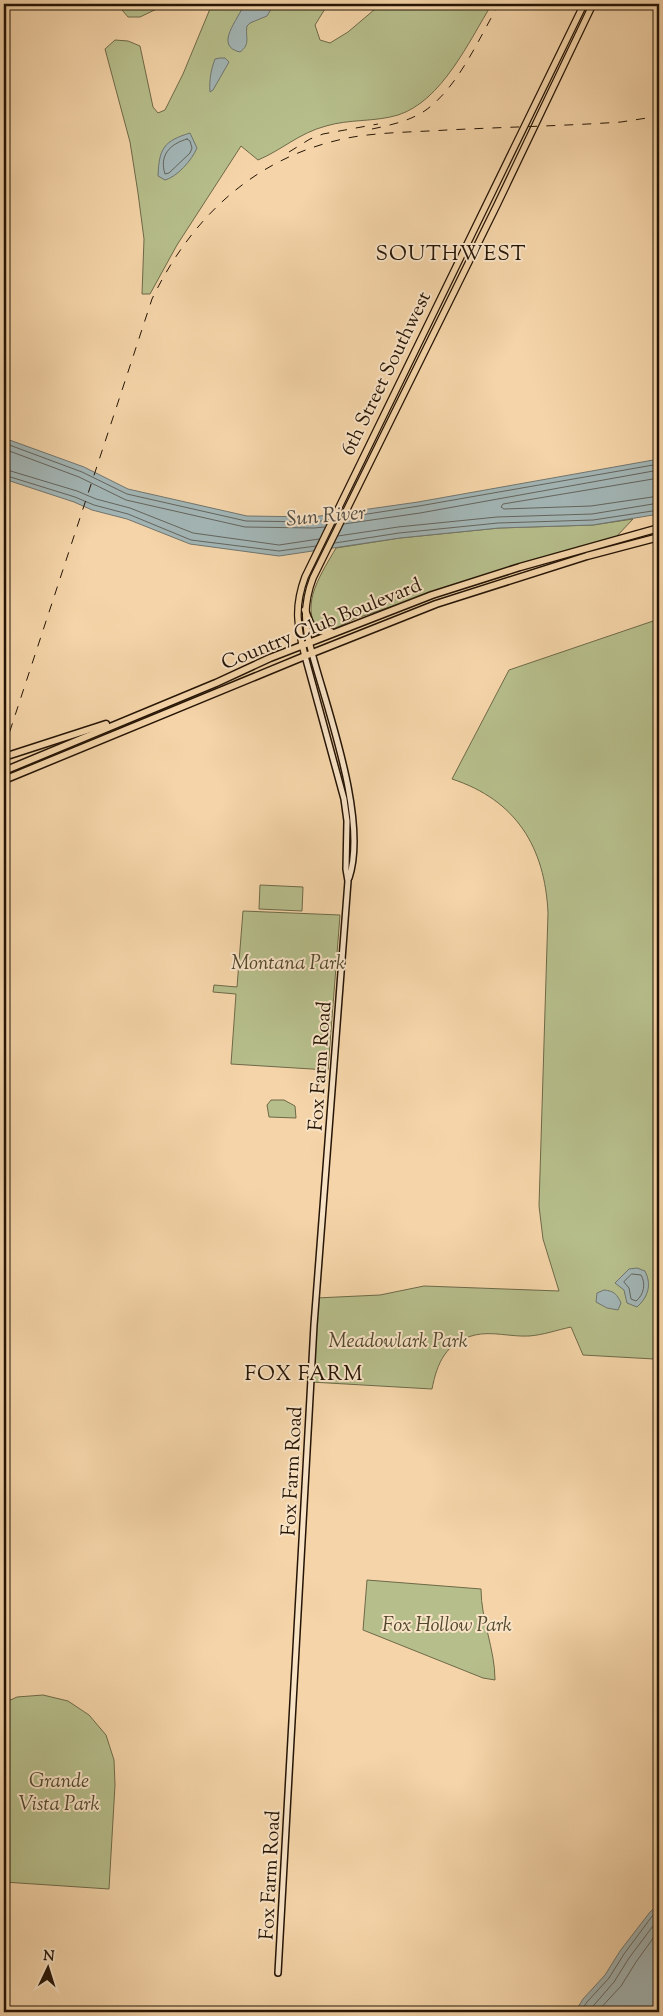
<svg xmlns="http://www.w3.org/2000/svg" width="663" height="2016" font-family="'Sorts Mill Goudy',serif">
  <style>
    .green { fill: #b6be8b; stroke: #6e6948 }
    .water { fill: #a2b5b5; stroke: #70756f }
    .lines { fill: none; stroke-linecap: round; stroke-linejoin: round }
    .shore { stroke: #64645d; stroke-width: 1 }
    .secondary-casing { stroke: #251405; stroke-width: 8 }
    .primary-casing { stroke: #251405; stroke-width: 8 }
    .highway-casing { stroke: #251405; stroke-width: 9 }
    .secondary { stroke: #f8e3c6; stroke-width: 5 }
    .primary { stroke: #f4d4a8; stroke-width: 5.5 }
    .highway { stroke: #f4d4a8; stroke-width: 6 }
    .rail { stroke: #251405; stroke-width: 1; stroke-dasharray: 9 9; stroke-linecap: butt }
    .labels { text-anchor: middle; stroke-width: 4; stroke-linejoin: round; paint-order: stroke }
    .street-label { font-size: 20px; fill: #251405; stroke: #f8e3c6 }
    .park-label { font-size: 20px; font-style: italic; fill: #50472d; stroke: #f8e3c6 }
    .neighbourhood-label { font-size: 21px; letter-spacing: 1px; fill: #251405; stroke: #f8e3c6 }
    .water-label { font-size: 21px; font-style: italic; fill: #514c43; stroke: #f8e3c6 }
  </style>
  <rect width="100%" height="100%" fill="#f4d4a8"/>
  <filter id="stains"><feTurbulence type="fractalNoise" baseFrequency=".004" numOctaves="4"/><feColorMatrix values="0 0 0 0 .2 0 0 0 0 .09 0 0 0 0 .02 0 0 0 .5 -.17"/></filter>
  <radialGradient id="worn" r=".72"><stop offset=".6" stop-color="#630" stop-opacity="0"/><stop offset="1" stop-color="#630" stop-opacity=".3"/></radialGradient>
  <g class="green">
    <polygon points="117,4 167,4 140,17 128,17"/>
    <path d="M212,4h116l-13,21 5,15 10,3 18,-11 33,-28h111c-23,37 -50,97 -94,111 -23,7 -49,4 -72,11 -27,7 -44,24 -68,34l-17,-14 -64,99 -27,49h-8l2,-55 -6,-46 -8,-51 -25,-93 10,-9 13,1 12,5 13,61 5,6 7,-3 18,-36z"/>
    <path d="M633,519l-17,18 -187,57 -75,25 -24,12 -12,-1c-19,-26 5,-59 18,-82l64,-10 99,-10 94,-3z"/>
    <path d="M659,619v736l-5,4 -71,-4 -12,-28c-14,3 -28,8 -42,9 -18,1 -37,-5 -54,-1 -29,7 -38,28 -43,54l-121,-7 5,-84 64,-3 44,-9 135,5 -16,-52 -4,-33 9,-293c-3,-66 -32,-113 -96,-134l57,-109z"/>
    <polygon points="260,885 303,887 302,911 259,909"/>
    <polygon points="243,911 340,915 328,1070 231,1064 236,994 213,992 214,985 237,987"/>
    <polygon points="271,1100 284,1100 295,1106 296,1118 269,1117 267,1105"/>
    <path d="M367,1580l114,9c0,31 14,60 14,91l-12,-2 -120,-48z"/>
    <polygon points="43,1695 68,1701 89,1715 106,1735 114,1760 115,1785 109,1889 4,1882 4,1703 17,1697"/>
  </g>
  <g class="water">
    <path d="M244,4h30l-7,12 -17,7 -3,3c-2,11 4,18 -7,26 -27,-6 -1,-33 4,-48z"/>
    <path d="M220,58h5l4,4 -16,28 -3,2c-1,-11 1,-23 5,-33z"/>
    <path d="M190,133l7,15c-5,12 -20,29 -32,32l-7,-4c1,-28 6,-35 32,-43z"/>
    <polygon points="4,438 84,467 128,489 247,516 313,517 418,502 659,459 659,514 593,525 499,528 400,538 279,556 190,544 127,519 92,510 74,502 4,479"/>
    <path d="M637,1268l8,3c7,14 3,26 -8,36l-10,-4 -3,-13 -9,-7 14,-14z"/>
    <path d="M604,1290c10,1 13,4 17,13l-3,7 -11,-2 -11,-6 1,-9z"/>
    <polygon points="659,1904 659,2012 575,2012 583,1999 605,1975 620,1951 650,1912"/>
  </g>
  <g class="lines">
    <g class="shore">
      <path d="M187,139l3,2 2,7 -2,5 -21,20 -4,1c-6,-19 5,-30 22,-35z"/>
      <polyline points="4,443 82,472 127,494 246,521 313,522 328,520"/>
      <polyline points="4,449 79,477 126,500 245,527 314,528 325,527"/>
      <polyline points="4,469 77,491 96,499 130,508 193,533 279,545 319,539"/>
      <polyline points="4,475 75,497 94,505 128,514 191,540 279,551 316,546"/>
      <polyline points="659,478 503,504 501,507 504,509 591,506 659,496"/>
      <polyline points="348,517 419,506 659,464"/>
      <polyline points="344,524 420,513 659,470"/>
      <polyline points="338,536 398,527 497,517 592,514 659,503"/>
      <polyline points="335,543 399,533 498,523 593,520 659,510"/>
      <path d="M632,1274l9,1c5,8 3,20 -5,26l-5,-2 -2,-11 -5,-6z"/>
      <polyline points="580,2012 587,2002 609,1978 624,1954 653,1915 659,1910"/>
      <polyline points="588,2012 614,1982 629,1958 659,1918"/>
      <polyline points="597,2012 621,1986 636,1962 659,1930"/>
    </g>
    <defs>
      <g id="secondary">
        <path d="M312,653c16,59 56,167 37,225"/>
        <polyline points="278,1973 314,1325 348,881 346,869 347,821 344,799 305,656"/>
      </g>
      <g id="primary">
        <path d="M312,653c-8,-26 -9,-49 1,-75l184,-373 96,-201"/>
        <path d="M305,656c-8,-30 -11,-49 0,-79l279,-573"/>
      </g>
      <g id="highway">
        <path d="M305,610c6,17 6,22 26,22"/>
        <polyline points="4,757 106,724"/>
        <polyline points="4,771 216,683 270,658 432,595 520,567 659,528"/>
        <polyline points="4,780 305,656 436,604 587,556 659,537"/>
      </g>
    </defs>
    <use href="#secondary" class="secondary-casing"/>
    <use href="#primary" class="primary-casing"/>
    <use href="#highway" class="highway-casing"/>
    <use href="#secondary" class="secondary"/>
    <use href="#primary" class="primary"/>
    <use href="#highway" class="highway"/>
    <g class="rail">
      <path d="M372,129c19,-4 38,-8 54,-19 33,-24 53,-72 73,-106"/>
      <polyline points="289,152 310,139 323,134 378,124"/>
      <path d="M4,749l148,-450c41,-85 107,-145 201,-162 31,-5 63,-5 94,-7 58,-3 116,-4 174,-8l26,-4 12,-4"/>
    </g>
  </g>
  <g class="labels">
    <g class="street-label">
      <text transform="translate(385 373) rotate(-64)" y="7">6th Street Southwest</text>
      <text transform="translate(321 623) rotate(-22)" y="7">Country Club Boulevard</text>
      <text transform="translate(319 1066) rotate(-86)" y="7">Fox Farm Road</text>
      <text transform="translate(291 1471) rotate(-87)" y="7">Fox Farm Road</text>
      <text transform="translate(269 1875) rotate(-87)" y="7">Fox Farm Road</text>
    </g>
    <g class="park-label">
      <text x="288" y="969">Montana Park</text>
      <text x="398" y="1347">Meadowlark Park</text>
      <text x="447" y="1631">Fox Hollow Park</text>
      <text x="59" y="1787">Grande<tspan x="59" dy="23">Vista Park</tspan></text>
    </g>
    <g class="neighbourhood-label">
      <text x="451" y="260">SOUTHWEST</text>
      <text x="304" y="1380">FOX FARM</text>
    </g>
    <g class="water-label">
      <text transform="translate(326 515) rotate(-5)" y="7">Sun River</text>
    </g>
  </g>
  <rect width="663" height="2016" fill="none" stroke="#f4d4a8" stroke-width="20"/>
  <rect x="5" y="5" width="653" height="2006" fill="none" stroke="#251405" stroke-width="2.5"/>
  <rect x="10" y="10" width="643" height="1996" fill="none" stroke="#251405"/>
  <g transform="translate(48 1968) rotate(4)" stroke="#f8e3c6" stroke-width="4" paint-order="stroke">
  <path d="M0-4L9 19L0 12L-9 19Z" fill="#251405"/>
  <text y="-8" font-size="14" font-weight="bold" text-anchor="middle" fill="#251405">N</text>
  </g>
  <rect width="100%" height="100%" filter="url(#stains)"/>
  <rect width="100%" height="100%" fill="url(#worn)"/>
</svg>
